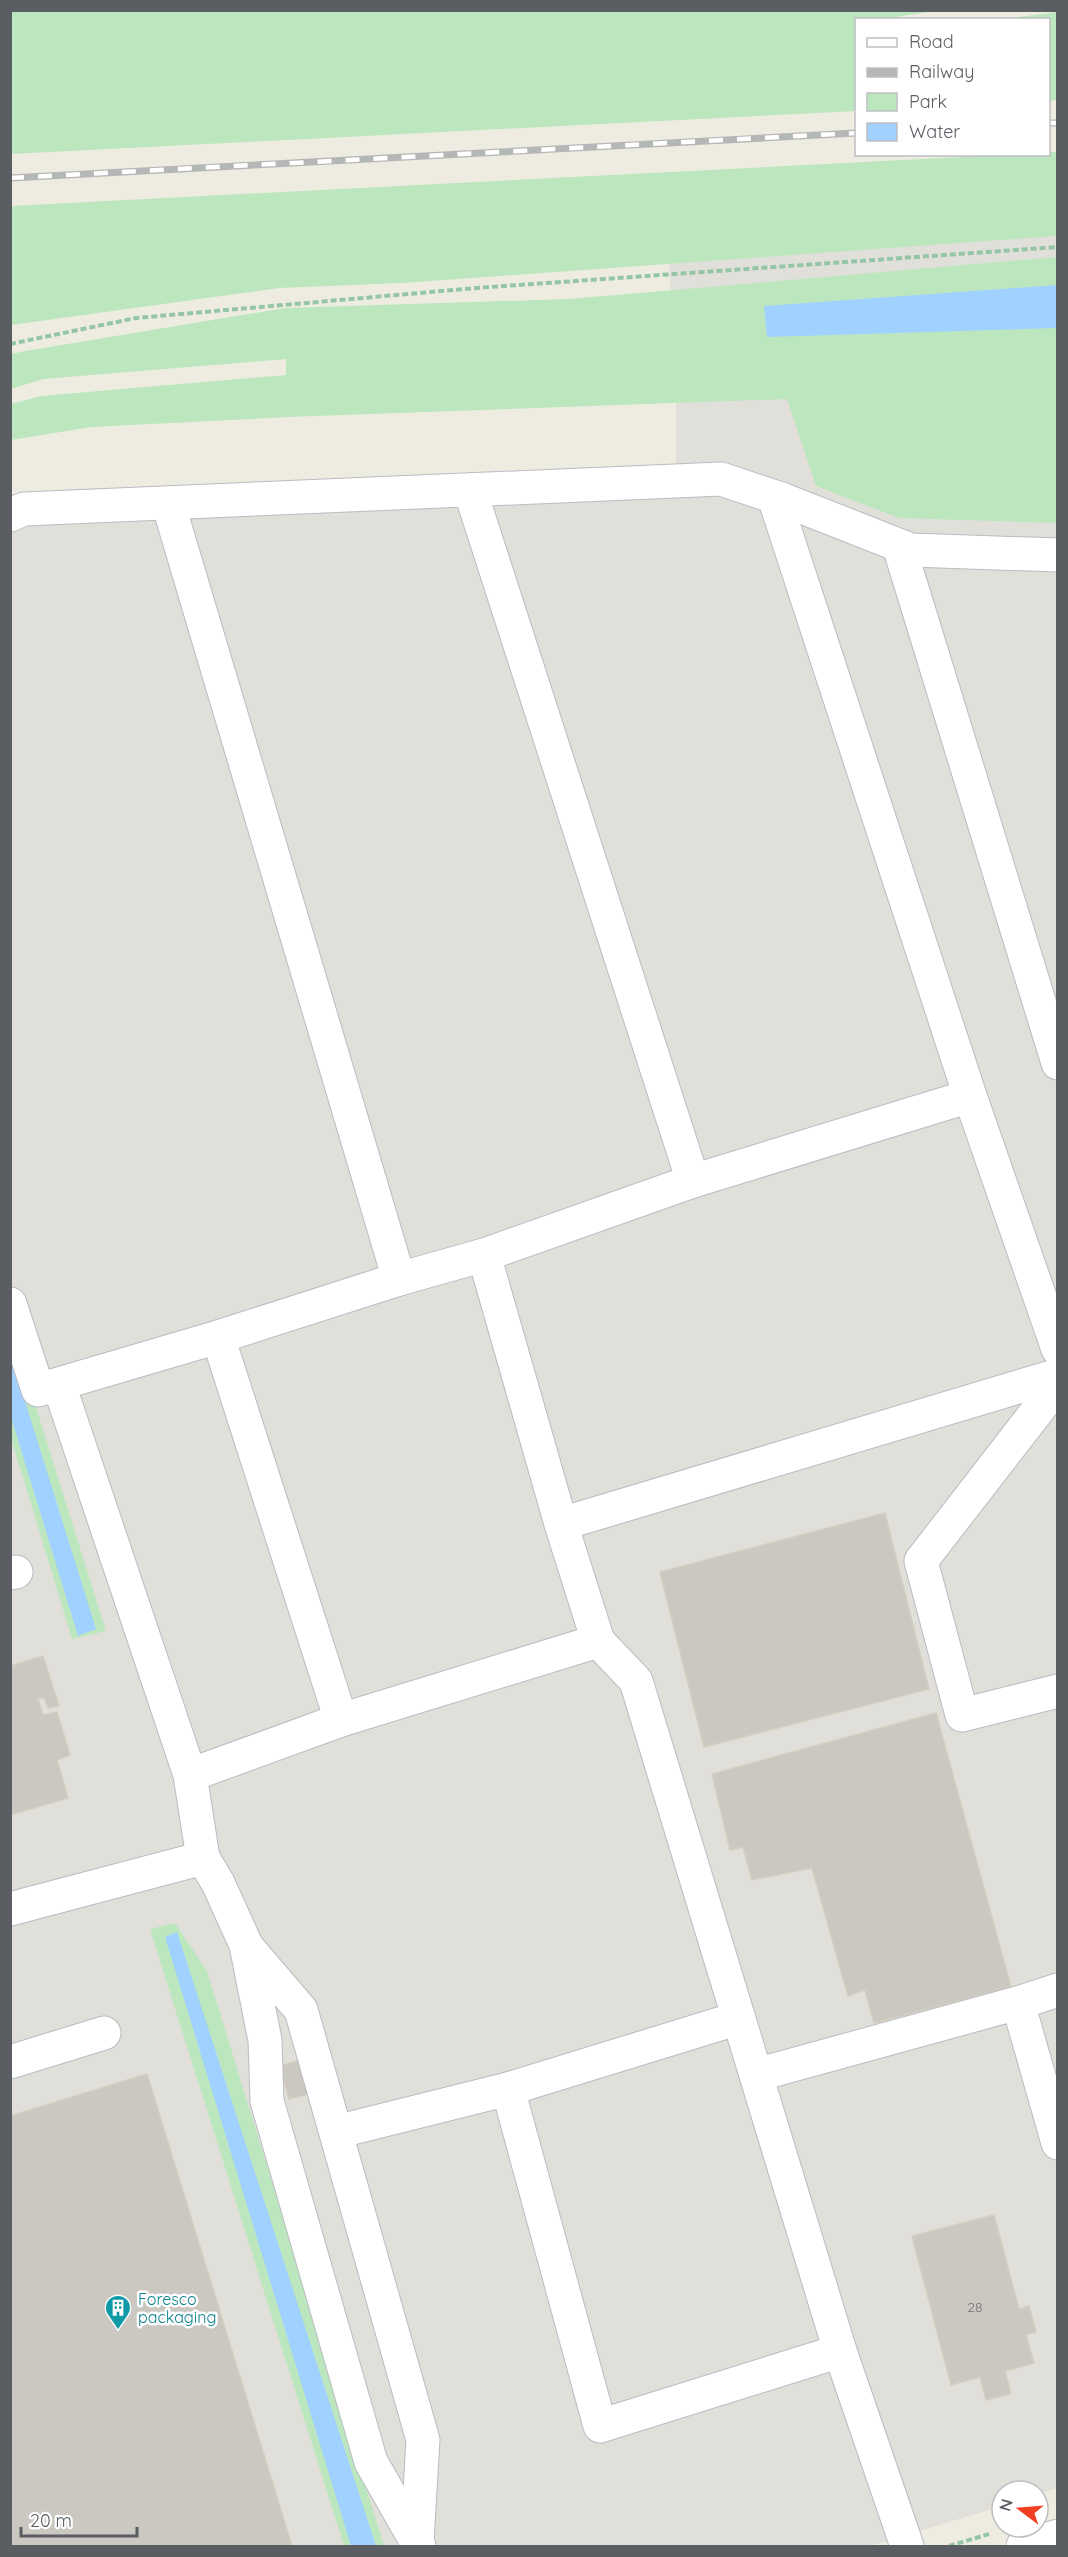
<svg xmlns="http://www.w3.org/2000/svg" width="1068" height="2557" font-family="Quicksand,sans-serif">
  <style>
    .industrial { fill: #e1dfd9 }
    .green { fill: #bce7be }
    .water { fill: #a0d1ff }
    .building { fill: #cbc8c1; stroke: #d3cebf; stroke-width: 1.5 }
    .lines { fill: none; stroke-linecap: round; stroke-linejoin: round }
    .minor-casing { stroke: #b9bcc1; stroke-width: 35 }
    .path { stroke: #94c6a5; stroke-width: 4; stroke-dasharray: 6 3; stroke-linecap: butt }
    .minor { stroke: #fff; stroke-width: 33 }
    .rail-casing { stroke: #b5b6b6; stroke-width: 7 }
    .rail { stroke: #fff; stroke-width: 4.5; stroke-dasharray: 14; stroke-linecap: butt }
    .labels { text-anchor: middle; stroke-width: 5; stroke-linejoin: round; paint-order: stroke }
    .number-label { font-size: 14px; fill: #76787a }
    .culture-label { font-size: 16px; fill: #0d838f; stroke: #fff; text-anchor: start }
  </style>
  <rect width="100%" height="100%" fill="#eeece1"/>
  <polygon class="industrial" points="1057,225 1057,2488 1038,2494 1038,2491 1002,2491 1002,2506 870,2546 11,2546 10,498 72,489 676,473 676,387 668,245"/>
  <g class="green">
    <polygon points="11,10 934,10 934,11 896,17 896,19 856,20 856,111 11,154"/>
    <polygon points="1057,12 1057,100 1049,101 1048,20 1001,19"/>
    <polygon points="1049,152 1057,152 1057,236 403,283 279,288 11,325 11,206 999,155 1048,154"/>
    <polygon points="1057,257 1057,523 899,518 816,486 787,399 288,417 92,427 11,440 11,404 41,396 286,375 286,359 43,379 11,389 11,354 25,351 285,308 569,299"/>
    <polygon points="10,1324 106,1631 72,1639 11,1438"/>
    <polygon points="175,1923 207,1971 384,2546 344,2546 150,1929"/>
  </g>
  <g class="water">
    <polygon points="1057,285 1057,328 767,337 764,306"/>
    <polygon points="10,1353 96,1629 78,1636 11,1417"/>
    <polygon points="177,1932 376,2546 351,2546 165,1937"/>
  </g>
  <g class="building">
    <polygon points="885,1513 929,1689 704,1747 660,1572"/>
    <polygon points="43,1656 59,1706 48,1708 44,1697 38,1699 43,1715 57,1712 70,1755 57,1760 68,1798 10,1815 10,1666"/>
    <polygon points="936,1713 1011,1987 874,2023 865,1990 848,1996 812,1868 752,1880 743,1847 730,1850 712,1774"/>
    <polygon points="300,2060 309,2094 289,2099 280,2066"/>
    <polygon points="147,2074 292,2546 10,2546 10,2116"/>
    <polygon points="994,2215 1019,2309 1029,2306 1036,2332 1026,2335 1034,2363 1005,2371 1011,2394 986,2400 980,2377 951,2385 912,2236"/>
  </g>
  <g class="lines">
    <defs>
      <g id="minor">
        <polyline points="470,490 693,1181 970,1096 774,497"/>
        <polyline points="168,503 399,1279 218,1337 341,1720 190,1775 203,1858"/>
        <polyline points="10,515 24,509 721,479 784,500 911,550 1058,555"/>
        <polyline points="899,546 1058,1063"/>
        <polyline points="970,1096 1058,1349"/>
        <polyline points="484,1255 693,1181"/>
        <polyline points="399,1279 484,1255 561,1524 1058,1375"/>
        <polyline points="10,1304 38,1390 218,1337"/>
        <polyline points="1058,1384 921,1561 962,1715 1058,1691"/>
        <polyline points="59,1385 190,1775"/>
        <polyline points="10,1573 16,1572"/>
        <polyline points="341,1720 598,1641 561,1524"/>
        <polyline points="10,1909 203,1858 218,1883 246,1945 265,2040 267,2101 371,2462 419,2546"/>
        <polyline points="247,1947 301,2010 423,2440 417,2541"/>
        <polyline points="1018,2003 1058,1990"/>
        <polyline points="10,2062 104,2033"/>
        <polyline points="756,2075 1018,2003 1058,2143"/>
        <polyline points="508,2089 739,2018"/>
        <polyline points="336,2132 508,2089 600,2426 840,2351 636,1681 598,1641"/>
        <polyline points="840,2351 907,2546"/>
        <polyline points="1023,2546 1058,2536"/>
      </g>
    </defs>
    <use href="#minor" class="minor-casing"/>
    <g class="path">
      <polyline points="10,344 136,318 476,288 1058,247"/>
      <polyline points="949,2546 989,2534"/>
    </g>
    <use href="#minor" class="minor"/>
    <defs>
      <g id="rail">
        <polyline points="1048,123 1058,123"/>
        <polyline points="10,178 856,133"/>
      </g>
    </defs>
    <use href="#rail" class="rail-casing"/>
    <use href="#rail" class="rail"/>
  </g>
  <defs>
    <symbol id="building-pin" viewBox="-11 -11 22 30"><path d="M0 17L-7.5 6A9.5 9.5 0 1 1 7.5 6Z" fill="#0f9aa8" stroke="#fff"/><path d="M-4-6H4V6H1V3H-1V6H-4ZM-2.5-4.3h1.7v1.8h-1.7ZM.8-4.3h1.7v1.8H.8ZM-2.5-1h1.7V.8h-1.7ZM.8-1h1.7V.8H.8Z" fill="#fff"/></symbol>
  </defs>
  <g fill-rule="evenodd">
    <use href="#building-pin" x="103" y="2293" width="30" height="40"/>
  </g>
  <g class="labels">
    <g class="number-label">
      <text x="975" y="2312">28</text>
    </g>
    <g class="culture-label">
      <text x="138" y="2305">Foresco<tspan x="138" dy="18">packaging</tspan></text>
    </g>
  </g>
  <rect width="1068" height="2557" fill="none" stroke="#5a5e63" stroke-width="24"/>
  <rect x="855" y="18" width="195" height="138" fill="#ffffff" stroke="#bdbfc1" stroke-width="1.5"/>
  <rect x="867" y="38" width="30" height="9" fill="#ffffff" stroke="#bdbfc1" stroke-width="1.5"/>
  <text x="909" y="48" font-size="18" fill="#5a5e63">Road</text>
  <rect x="867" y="68" width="30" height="9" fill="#b5b6b6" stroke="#bdbfc1" stroke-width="1.5"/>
  <text x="909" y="78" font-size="18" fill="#5a5e63">Railway</text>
  <rect x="867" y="93" width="30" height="18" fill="#bce7be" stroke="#bdbfc1" stroke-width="1.5"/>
  <text x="909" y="108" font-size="18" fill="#5a5e63">Park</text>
  <rect x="867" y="123" width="30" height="18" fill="#a0d1ff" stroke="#bdbfc1" stroke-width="1.5"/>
  <text x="909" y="138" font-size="18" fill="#5a5e63">Water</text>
  <g transform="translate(1020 2509) rotate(286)"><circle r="28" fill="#ffffff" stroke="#bdbfc1" stroke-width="1.5"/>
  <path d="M0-4.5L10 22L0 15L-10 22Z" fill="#f23e23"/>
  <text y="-9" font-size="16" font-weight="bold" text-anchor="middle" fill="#5a5e63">N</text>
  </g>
  <path d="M21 2527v9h116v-9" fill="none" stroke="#5a5e63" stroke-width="3"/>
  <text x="30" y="2527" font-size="18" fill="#5a5e63" stroke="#ffffff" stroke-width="4.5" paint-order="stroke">20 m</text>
</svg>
